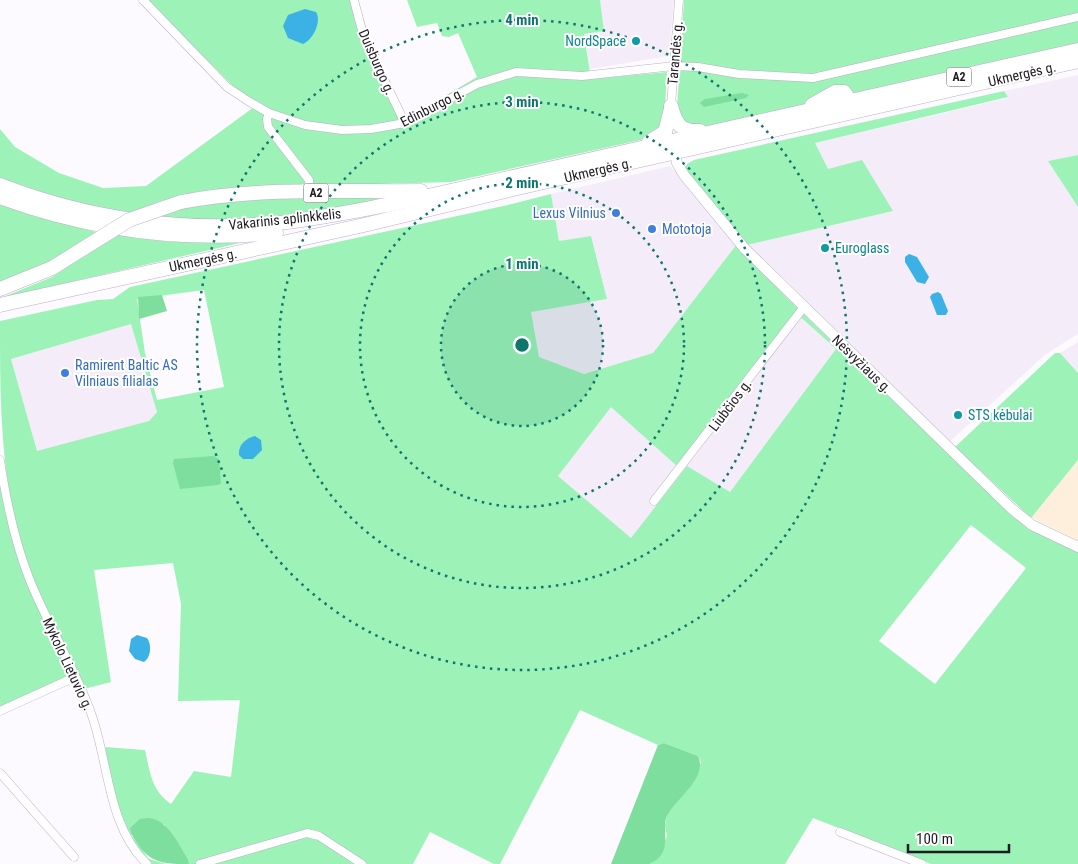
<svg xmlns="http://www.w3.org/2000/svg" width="1078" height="864" font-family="'Roboto Condensed',sans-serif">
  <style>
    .built { fill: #f4ecf8 }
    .industrial { fill: #fdefdb }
    .green { fill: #9cf2b7; fill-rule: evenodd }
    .forest { fill: #7ede9e }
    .water { fill: #3bb1e6 }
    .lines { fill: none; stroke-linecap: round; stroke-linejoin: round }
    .minor-casing { stroke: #bdaec5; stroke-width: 9 }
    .tertiary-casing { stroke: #bdaec5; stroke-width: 11 }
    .trunk-casing { stroke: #bdaec5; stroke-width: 15 }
    .minor { stroke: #fff; stroke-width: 8 }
    .tertiary { stroke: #fff; stroke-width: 10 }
    .trunk { stroke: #fff; stroke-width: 14 }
    .trunk-bridge-casing { stroke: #bdaec5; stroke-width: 15; stroke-linecap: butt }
    .trunk-bridge { stroke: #fff; stroke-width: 14 }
    .ring { fill: none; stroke: #0f766e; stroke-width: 2.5; stroke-dasharray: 2.5 5 }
    .culture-dot { fill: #0f9aa8; stroke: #fff; stroke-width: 2 }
    .shop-dot { fill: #3f7fe0; stroke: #fff; stroke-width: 2 }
    .labels { text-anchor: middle; stroke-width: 4; stroke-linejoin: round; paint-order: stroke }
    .shield { fill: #fff; stroke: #635f65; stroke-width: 1 }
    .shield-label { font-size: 12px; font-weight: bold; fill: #201b23 }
    .culture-label { font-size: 14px; fill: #0d838f; stroke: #fff; text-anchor: start }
    .street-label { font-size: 14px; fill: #201b23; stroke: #fff }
    .shop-label { font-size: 14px; fill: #366cbe; stroke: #fff; text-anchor: start }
    .centre { fill: #0f766e; stroke: #fff; stroke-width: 2.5 }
    .ring-label { font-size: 15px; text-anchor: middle; font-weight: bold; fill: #0f766e; stroke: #fff; stroke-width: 4; stroke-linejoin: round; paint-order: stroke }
  </style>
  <rect width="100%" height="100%" fill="#fdfaff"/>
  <g class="built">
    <polygon points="600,0 674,0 669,56 590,69 584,34 604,31"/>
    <polygon points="1078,75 1078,155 1048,161 1078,207 1078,334 1046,354 948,443 747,245 893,211 827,169 815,143 1008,98 1004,91"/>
    <polygon points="670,166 686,182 737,244 653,353 584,374 539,357 530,312 607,299 591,236 559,241 551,194"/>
    <polygon points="795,312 836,349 730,492 687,466 631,539 558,476 611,406 677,465"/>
    <polygon points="131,324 157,412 149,421 37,452 11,359"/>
    <polygon points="1078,342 1078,373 1060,353"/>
  </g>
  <polygon class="industrial" points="1078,460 1078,541 1031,517"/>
  <g class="green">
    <polygon points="147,0 358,0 368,34 406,119 477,77 458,33 449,37 442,36 437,23 417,27 407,0 600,0 604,31 584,34 591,79 667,72 664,126 654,137 451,182 230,188 196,192 161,201 130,213 75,203 0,178 0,129 15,147 59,173 103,188 146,186 254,107"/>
    <polygon points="684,0 1078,0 1078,43 693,130 687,129 677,108"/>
    <polygon points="1004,91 1008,97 815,143 828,169 862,160 893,211 747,245 685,168 687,164 694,160"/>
    <polygon points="1078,155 1078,207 1048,161"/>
    <path d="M551,194l8,47 32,-5 16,63 -76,13 8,45 45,17 69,-21 84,-109 49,53 227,219 29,19 36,17v312h-147l-118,-46 -28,46h-136l8,-6 10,-22 -2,-10 2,-12 27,-34 7,-18 -3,-6 -34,-13 -6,2 -78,-35 -80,154h-6l-64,-32 -17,32h-224l-1,-5 -24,-35 -33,11 18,24 17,5h-15c-30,-29 -40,-77 -46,-117l40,3c5,22 6,40 26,54l23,-33 37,6 9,-77 -62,1 3,-97 -8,-41 -79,7 17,112 -27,7c-26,-55 -58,-111 -70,-171 -14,-65 -14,-131 -14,-197l97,-21 16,-1 17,-12 378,-82zM204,290l20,97 -67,13 -12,-47 -8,-54zM795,312l41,37 -106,143 -43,-26 -56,72 -73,-62 53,-69 66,59zM131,324l26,88 -8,9 -112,30 -26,-92zM971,525l55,43 -91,116 -56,-43z"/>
    <path d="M388,197c-38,9 -77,19 -117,22 -40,3 -79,1 -118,-3 74,-24 157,-18 235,-19z"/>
    <path d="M0,204l43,14 53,14c-30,21 -61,39 -96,52z"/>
    <polygon points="115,234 161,241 240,243 1,298 52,277"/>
    <polygon points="1055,353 1060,353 1078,373 1078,460 1031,518 955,447"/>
    <polygon points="0,486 17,556 68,673 64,680 0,709"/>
  </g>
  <g class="forest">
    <polygon points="742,93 749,95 746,98 704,107 700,103 705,99"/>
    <polygon points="162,295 167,311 139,319 138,297"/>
    <polygon points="213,456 219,459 221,483 218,485 180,489 173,463 174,459"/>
    <path d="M664,743l34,13c10,21 -20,41 -30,58 -9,14 8,39 -19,50 -10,0 -27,0 -38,0l47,-119z"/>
    <path d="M148,818c20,1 30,26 40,41l1,5c-22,0 -37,0 -50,-18 -4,-6 -8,-11 -9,-18l10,-9z"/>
  </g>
  <g class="water">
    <path d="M305,9l11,3c6,9 -3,28 -13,32l-15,-6 -5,-12 5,-11z"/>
    <polygon points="909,254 917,257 929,277 925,284 917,282 905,262 905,257"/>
    <polygon points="938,292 941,294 948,311 946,315 937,315 930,297 932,294"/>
    <path d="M255,436l6,4 1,10 -9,9h-10l-4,-4c-1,-10 7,-17 16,-19z"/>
    <path d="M137,635l10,3c5,7 4,19 -3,24l-9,-3 -6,-8 2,-12z"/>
  </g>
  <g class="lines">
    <defs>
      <g id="minor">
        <polyline points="143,0 227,87 248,101 269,113 305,125 342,130 371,129 405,123 477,84 516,72 582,76 674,66 698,67 739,74 813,78 1078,17"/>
        <polyline points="354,0 364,38 405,123"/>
        <polyline points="671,106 679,0"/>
        <polyline points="269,113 267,119 268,127 309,180 310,193"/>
        <path d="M0,460c6,40 14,80 29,118 18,46 45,88 62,135 18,49 16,113 56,151"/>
        <polyline points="654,501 804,307"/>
        <polyline points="0,711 75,677"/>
        <polyline points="0,773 74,857"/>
        <polyline points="840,832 922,864"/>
        <polyline points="200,864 307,833 319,836 362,864"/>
      </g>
      <polyline id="tertiary" points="675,152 677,163 684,175 745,249 1012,509 1032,525 1078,547"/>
      <g id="trunk">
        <polyline points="812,105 835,92 844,92 848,98 847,105 843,109"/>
        <path d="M671,106c5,18 9,26 29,25"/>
        <polyline points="649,142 665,132 671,109"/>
        <path d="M0,185c85,33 178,47 269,39 43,-4 85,-13 128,-21l681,-153"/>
        <path d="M0,197c90,33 181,45 276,36"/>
        <path d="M181,202c77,-15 162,-10 240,-11"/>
        <polyline points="0,289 52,268 84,248"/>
        <polyline points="0,305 364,225 513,189 1078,61"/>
      </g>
    </defs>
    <use href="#minor" class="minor-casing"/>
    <use href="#tertiary" class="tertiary-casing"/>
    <use href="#trunk" class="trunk-casing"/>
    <use href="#minor" class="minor"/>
    <use href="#tertiary" class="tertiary"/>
    <use href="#trunk" class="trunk"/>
    <defs>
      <polyline id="trunk-bridge" points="84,248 129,220 181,202"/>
    </defs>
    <use href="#trunk-bridge" class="trunk-bridge-casing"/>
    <use href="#trunk-bridge" class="trunk-bridge"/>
  </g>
  <circle cx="522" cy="345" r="81" fill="#0f766e" fill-opacity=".12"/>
  <g class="ring">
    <circle cx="522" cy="345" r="81"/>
    <circle cx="522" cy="345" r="162"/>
    <circle cx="522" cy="345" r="243"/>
    <circle cx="522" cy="345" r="325"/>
  </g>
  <g class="culture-dot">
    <circle cx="636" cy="41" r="5"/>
    <circle cx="825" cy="248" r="5"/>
    <circle cx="958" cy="415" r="5"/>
  </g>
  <g class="shop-dot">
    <circle cx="616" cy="213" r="5"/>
    <circle cx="652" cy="229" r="5"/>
    <circle cx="65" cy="373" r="5"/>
  </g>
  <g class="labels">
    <g class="shield">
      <rect x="946.5" y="67.5" width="25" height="19" rx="4"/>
      <rect x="303.5" y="183.5" width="25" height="19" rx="4"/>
    </g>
    <g class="shield-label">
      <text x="959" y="81">A2</text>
      <text x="316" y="197">A2</text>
    </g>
    <g class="culture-label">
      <text x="626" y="46" text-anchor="end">NordSpace</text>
      <text x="835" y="253">Euroglass</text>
      <text x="968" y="420">STS kėbulai</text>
    </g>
    <g class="street-label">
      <text transform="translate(675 53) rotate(-85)" y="5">Tarandės g.</text>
      <text transform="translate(377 62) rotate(66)" y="5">Duisburgo g.</text>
      <text transform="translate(1022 74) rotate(-13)" y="5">Ukmergės g.</text>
      <text transform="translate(432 107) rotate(-27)" y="5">Edinburgo g.</text>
      <text transform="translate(598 170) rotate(-13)" y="5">Ukmergės g.</text>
      <text transform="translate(285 219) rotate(-6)" y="5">Vakarinis aplinkkelis</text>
      <text transform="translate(203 260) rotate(-12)" y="5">Ukmergės g.</text>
      <text transform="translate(862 364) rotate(44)" y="5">Nesvyžiaus g.</text>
      <text transform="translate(730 405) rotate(-53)" y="5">Liubčios g.</text>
      <text transform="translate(68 664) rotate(65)" y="5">Mykolo Lietuvio g.</text>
    </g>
    <g class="shop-label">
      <text x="606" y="218" text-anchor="end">Lexus Vilnius</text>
      <text x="662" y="234">Mototoja</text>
      <text x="75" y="370">Ramirent Baltic AS<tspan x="75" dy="16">Vilniaus filialas</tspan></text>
    </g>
  </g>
  <circle cx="522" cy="345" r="8" class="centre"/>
  <g class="ring-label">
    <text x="522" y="25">4 min</text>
    <text x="522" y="107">3 min</text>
    <text x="522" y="188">2 min</text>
    <text x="522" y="269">1 min</text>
  </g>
  <path d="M908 844v8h101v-8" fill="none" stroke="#201b23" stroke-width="2.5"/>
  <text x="916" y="844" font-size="15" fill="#201b23" stroke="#ffffff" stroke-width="4" paint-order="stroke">100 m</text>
</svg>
